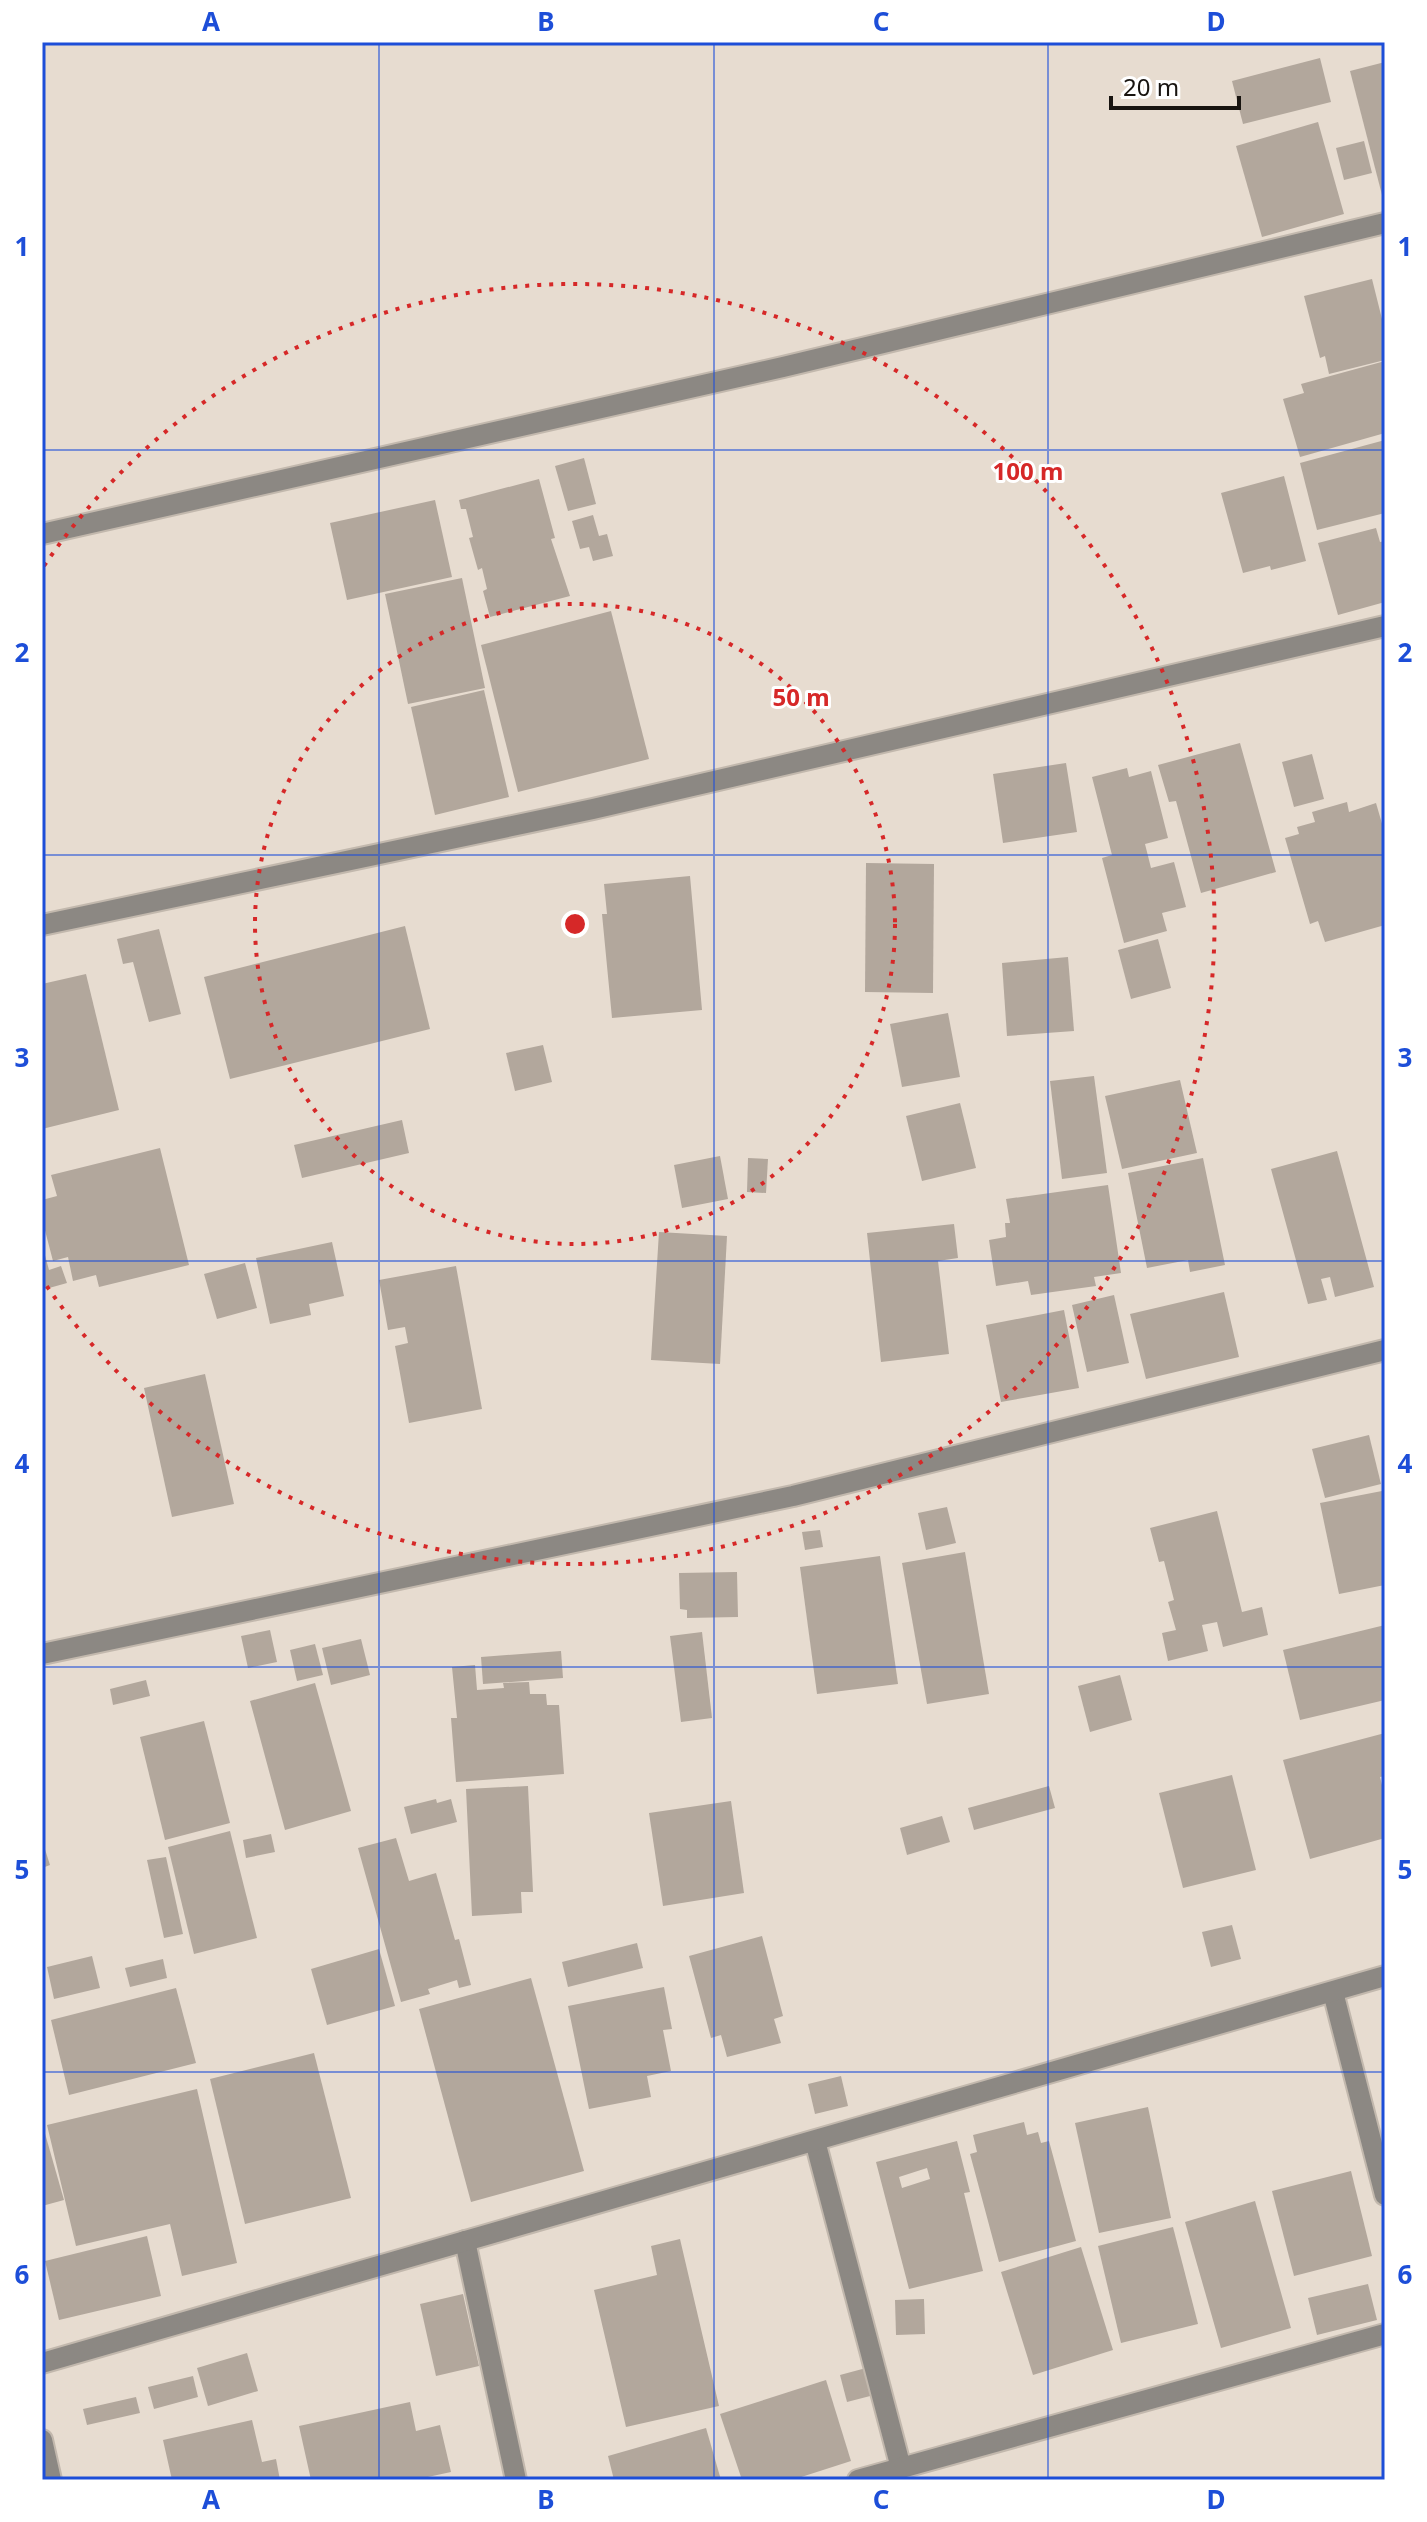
<svg xmlns="http://www.w3.org/2000/svg" width="1427" height="2522" font-family="'Noto Sans',sans-serif">
  <style>
    .building { fill: #b2a79c; fill-rule: evenodd }
    .lines { fill: none; stroke-linecap: round; stroke-linejoin: round }
    .minor-casing { stroke: #c2b8ad; stroke-width: 24 }
    .minor { stroke: #8c8883; stroke-width: 20 }
    .grid { fill: none; stroke: #1d4ed8; stroke-width: 2; stroke-opacity: 0.55 }
    .ring { fill: none; stroke: #d62828; stroke-width: 4; stroke-dasharray: 4 8 }
    .centre { fill: #d62828; stroke: #fff; stroke-width: 4 }
    .ring-label { font-size: 24px; text-anchor: middle; font-weight: bold; fill: #d62828; stroke: #fff; stroke-width: 6; stroke-linejoin: round; paint-order: stroke }
    .neatline { fill: none; stroke: #1d4ed8; stroke-width: 3 }
    .grid-label { font-size: 26px; text-anchor: middle; font-weight: bold; fill: #1d4ed8 }
  </style>
  <rect width="100%" height="100%" fill="#e7dcd0"/>
  <g class="building">
    <polygon points="1320,58 1331,102 1243,124 1232,81"/>
    <polygon points="1385,62 1385,194 1382,195 1350,71"/>
    <polygon points="1318,122 1344,214 1262,237 1236,146"/>
    <polygon points="1364,141 1372,173 1344,180 1336,148"/>
    <polygon points="1372,279 1385,331 1385,360 1329,374 1325,356 1320,358 1304,296"/>
    <polygon points="1385,361 1385,433 1300,457 1283,399 1304,393 1301,384"/>
    <polygon points="1385,440 1385,513 1317,530 1300,463"/>
    <polygon points="584,458 596,504 568,511 555,466"/>
    <polygon points="1284,476 1306,561 1271,570 1270,566 1243,573 1221,493"/>
    <polygon points="539,479 555,538 551,539 570,596 490,617 483,591 487,589 482,568 478,570 469,538 473,537 466,509 461,509 459,500"/>
    <polygon points="435,500 452,577 347,600 330,523"/>
    <polygon points="593,515 599,536 607,534 613,556 593,561 589,547 580,549 572,521"/>
    <polygon points="1376,528 1380,542 1385,541 1385,602 1338,615 1318,543"/>
    <polygon points="462,578 485,688 408,704 385,594"/>
    <polygon points="611,611 649,759 518,792 481,645"/>
    <polygon points="484,690 509,797 435,815 411,707"/>
    <polygon points="1240,743 1276,872 1201,893 1176,801 1169,802 1158,765"/>
    <polygon points="1312,754 1324,799 1294,807 1282,762"/>
    <polygon points="1066,763 1077,832 1003,843 993,774"/>
    <polygon points="1127,768 1129,777 1151,771 1168,838 1145,844 1151,868 1174,862 1186,907 1162,913 1167,931 1124,943 1102,858 1112,855 1092,777"/>
    <polygon points="1347,802 1349,812 1376,803 1385,834 1385,925 1325,942 1318,921 1310,924 1285,838 1299,834 1297,827 1315,822 1312,812"/>
    <polygon points="866,863 934,864 933,993 865,992"/>
    <polygon points="690,876 702,1010 612,1018 602,914 607,914 604,884"/>
    <polygon points="405,926 430,1029 230,1079 204,977"/>
    <polygon points="159,929 181,1014 149,1022 133,962 123,964 117,939"/>
    <polygon points="1158,939 1171,988 1131,999 1118,950"/>
    <polygon points="1068,957 1074,1031 1007,1036 1002,963"/>
    <polygon points="86,974 119,1110 42,1129 42,984"/>
    <polygon points="948,1013 960,1077 902,1087 890,1024"/>
    <polygon points="543,1045 552,1082 515,1091 506,1053"/>
    <polygon points="1094,1076 1107,1173 1062,1179 1050,1081"/>
    <polygon points="1180,1080 1197,1153 1122,1169 1105,1096"/>
    <polygon points="960,1103 976,1168 922,1181 906,1116"/>
    <polygon points="402,1120 409,1153 302,1178 294,1145"/>
    <polygon points="160,1148 189,1265 99,1287 96,1275 73,1281 68,1257 53,1261 42,1219 42,1200 57,1196 51,1175"/>
    <polygon points="1337,1151 1374,1287 1335,1297 1330,1277 1321,1279 1327,1300 1308,1304 1271,1169"/>
    <polygon points="720,1156 728,1199 682,1208 674,1165"/>
    <polygon points="748,1158 768,1159 766,1193 747,1192"/>
    <polygon points="1203,1158 1225,1265 1190,1272 1188,1260 1147,1268 1128,1173"/>
    <polygon points="1108,1185 1121,1273 1094,1277 1096,1286 1031,1295 1028,1281 996,1286 989,1240 1006,1237 1005,1223 1010,1223 1006,1199"/>
    <polygon points="954,1224 958,1258 938,1261 949,1354 881,1362 867,1233"/>
    <polygon points="659,1232 727,1236 720,1364 651,1360"/>
    <polygon points="332,1242 344,1296 309,1304 311,1315 270,1324 256,1258"/>
    <polygon points="43,1248 49,1270 61,1266 67,1283 42,1290"/>
    <polygon points="245,1263 257,1308 217,1319 204,1274"/>
    <polygon points="456,1266 482,1409 409,1423 395,1346 408,1343 405,1327 388,1330 379,1280"/>
    <polygon points="1224,1292 1239,1357 1146,1379 1130,1314"/>
    <polygon points="1114,1295 1129,1363 1087,1372 1072,1305"/>
    <polygon points="1064,1310 1079,1388 1001,1402 986,1325"/>
    <polygon points="205,1374 234,1504 172,1517 144,1388"/>
    <polygon points="1369,1435 1381,1484 1325,1498 1312,1449"/>
    <polygon points="1382,1491 1385,1508 1385,1585 1339,1594 1320,1503"/>
    <polygon points="947,1507 956,1543 926,1550 918,1513"/>
    <polygon points="1217,1511 1242,1612 1262,1607 1268,1635 1223,1647 1217,1622 1202,1625 1208,1651 1168,1661 1162,1633 1176,1630 1168,1602 1174,1600 1164,1561 1159,1562 1150,1528"/>
    <polygon points="820,1530 823,1547 805,1550 802,1532"/>
    <polygon points="965,1552 989,1694 927,1704 902,1563"/>
    <polygon points="880,1556 898,1684 817,1694 800,1567"/>
    <polygon points="737,1572 738,1617 687,1618 687,1610 680,1609 679,1573"/>
    <polygon points="1385,1625 1385,1700 1300,1720 1283,1650"/>
    <polygon points="270,1630 277,1662 248,1668 241,1636"/>
    <polygon points="702,1632 712,1718 681,1722 670,1636"/>
    <polygon points="361,1639 370,1675 331,1685 322,1648"/>
    <polygon points="315,1644 323,1675 297,1681 290,1650"/>
    <polygon points="561,1651 563,1678 483,1684 481,1657"/>
    <polygon points="475,1665 477,1690 504,1688 503,1683 529,1682 530,1694 546,1694 547,1705 559,1705 564,1774 456,1782 451,1718 457,1718 452,1667"/>
    <polygon points="1120,1675 1132,1720 1090,1732 1078,1686"/>
    <polygon points="146,1680 150,1696 113,1705 110,1689"/>
    <polygon points="315,1683 351,1811 285,1830 250,1701"/>
    <polygon points="204,1721 230,1823 165,1840 140,1737"/>
    <polygon points="1385,1733 1385,1776 1380,1777 1382,1785 1385,1784 1385,1838 1310,1859 1283,1760"/>
    <polygon points="1232,1775 1256,1870 1183,1888 1159,1793"/>
    <polygon points="528,1786 533,1892 521,1892 522,1913 472,1916 466,1789"/>
    <polygon points="1049,1786 1055,1808 974,1830 968,1808"/>
    <polygon points="436,1799 437,1803 451,1799 457,1822 411,1834 404,1807"/>
    <polygon points="731,1801 744,1893 663,1906 649,1813"/>
    <polygon points="942,1816 950,1842 907,1855 900,1828"/>
    <polygon points="230,1831 257,1938 194,1954 168,1847"/>
    <polygon points="271,1834 275,1852 246,1858 243,1840"/>
    <polygon points="396,1838 409,1881 436,1873 455,1940 459,1939 471,1985 459,1988 457,1980 428,1989 430,1994 401,2002 358,1848"/>
    <polygon points="42,1840 50,1865 42,1868"/>
    <polygon points="166,1857 183,1934 164,1938 147,1860"/>
    <polygon points="1232,1925 1241,1959 1211,1967 1202,1932"/>
    <polygon points="762,1936 783,2016 774,2019 781,2043 727,2057 721,2035 711,2038 689,1956"/>
    <polygon points="637,1943 643,1968 568,1987 562,1962"/>
    <polygon points="379,1949 395,2006 327,2025 311,1969"/>
    <polygon points="92,1956 100,1988 54,1999 47,1967"/>
    <polygon points="163,1959 167,1978 130,1987 125,1968"/>
    <polygon points="531,1978 584,2171 471,2202 419,2009"/>
    <polygon points="664,1987 672,2029 663,2030 671,2071 647,2076 651,2097 589,2109 568,2006"/>
    <polygon points="176,1988 196,2063 69,2095 51,2020"/>
    <polygon points="314,2053 351,2198 245,2224 210,2079"/>
    <polygon points="841,2076 848,2106 815,2114 808,2084"/>
    <polygon points="197,2089 237,2263 182,2276 170,2224 76,2246 47,2125"/>
    <polygon points="1148,2107 1171,2218 1099,2233 1075,2123"/>
    <polygon points="1024,2122 1027,2135 1038,2132 1041,2143 1049,2141 1076,2241 999,2262 970,2154 977,2152 973,2135"/>
    <polygon points="42,2123 64,2200 42,2206"/>
    <path d="M957,2141l13,51 -6,1 19,78 -74,18 -33,-127zM927,2168l3,11 -28,9 -3,-11z"/>
    <polygon points="1351,2171 1372,2256 1294,2276 1272,2191"/>
    <polygon points="1255,2201 1291,2328 1221,2348 1185,2222"/>
    <polygon points="1173,2227 1198,2324 1121,2343 1098,2246"/>
    <polygon points="147,2236 161,2296 59,2320 45,2261"/>
    <polygon points="680,2239 719,2406 626,2427 594,2290 657,2275 651,2246"/>
    <polygon points="1081,2247 1113,2350 1033,2375 1001,2272"/>
    <polygon points="1368,2284 1377,2320 1317,2335 1308,2298"/>
    <polygon points="463,2294 479,2366 436,2376 420,2304"/>
    <polygon points="924,2299 925,2334 896,2335 895,2300"/>
    <polygon points="247,2353 258,2391 208,2406 197,2368"/>
    <polygon points="866,2368 874,2395 847,2402 840,2375"/>
    <polygon points="193,2376 198,2397 154,2409 148,2387"/>
    <polygon points="826,2380 851,2461 792,2480 742,2480 720,2414"/>
    <polygon points="136,2397 140,2413 87,2425 83,2409"/>
    <polygon points="410,2402 416,2431 440,2425 451,2472 414,2480 311,2480 299,2426"/>
    <polygon points="252,2420 262,2462 276,2459 280,2480 172,2480 163,2440"/>
    <polygon points="706,2428 721,2480 614,2480 608,2456"/>
  </g>
  <g class="lines">
    <defs>
      <g id="minor">
        <polyline points="42,534 783,367 1385,223"/>
        <polyline points="42,925 593,809 1385,626"/>
        <polyline points="42,1654 793,1496 1385,1350"/>
        <polyline points="1333,1992 1385,2195"/>
        <polyline points="815,2141 901,2468"/>
        <polyline points="465,2241 516,2480"/>
        <polyline points="42,2363 1385,1976"/>
        <polyline points="42,2440 51,2480"/>
        <polyline points="858,2480 1385,2334"/>
      </g>
    </defs>
    <use href="#minor" class="minor-casing"/>
    <use href="#minor" class="minor"/>
  </g>
  <path class="grid" d="M379,42v2438M714,42v2438M1048,42v2438M42,450h1343M42,855h1343M42,1261h1343M42,1667h1343M42,2072h1343"/>
  <g class="ring">
    <circle cx="575" cy="924" r="320"/>
    <path d="M44 566A640 640 0 1 1 44 1282"/>
  </g>
  <circle cx="575" cy="924" r="12" class="centre"/>
  <g class="ring-label">
    <text x="1028" y="480">100 m</text>
    <text x="801" y="706">50 m</text>
  </g>
  <rect width="1427" height="2522" fill="none" stroke="#ffffff" stroke-width="88"/>
  <path d="M1111 96v12h128v-12" fill="none" stroke="#181410" stroke-width="4"/>
  <text x="1123" y="96" font-size="24" fill="#181410" stroke="#ffffff" stroke-width="6" paint-order="stroke">20 m</text>
  <rect x="44" y="44" width="1339" height="2434" class="neatline"/>
  <g class="grid-label">
    <text x="211" y="31">A</text>
    <text x="546" y="31">B</text>
    <text x="881" y="31">C</text>
    <text x="1216" y="31">D</text>
    <text x="22" y="256">1</text>
    <text x="1405" y="256">1</text>
    <text x="22" y="662">2</text>
    <text x="1405" y="662">2</text>
    <text x="22" y="1067">3</text>
    <text x="1405" y="1067">3</text>
    <text x="22" y="1473">4</text>
    <text x="1405" y="1473">4</text>
    <text x="22" y="1879">5</text>
    <text x="1405" y="1879">5</text>
    <text x="22" y="2284">6</text>
    <text x="1405" y="2284">6</text>
    <text x="211" y="2509">A</text>
    <text x="546" y="2509">B</text>
    <text x="881" y="2509">C</text>
    <text x="1216" y="2509">D</text>
  </g>
</svg>
